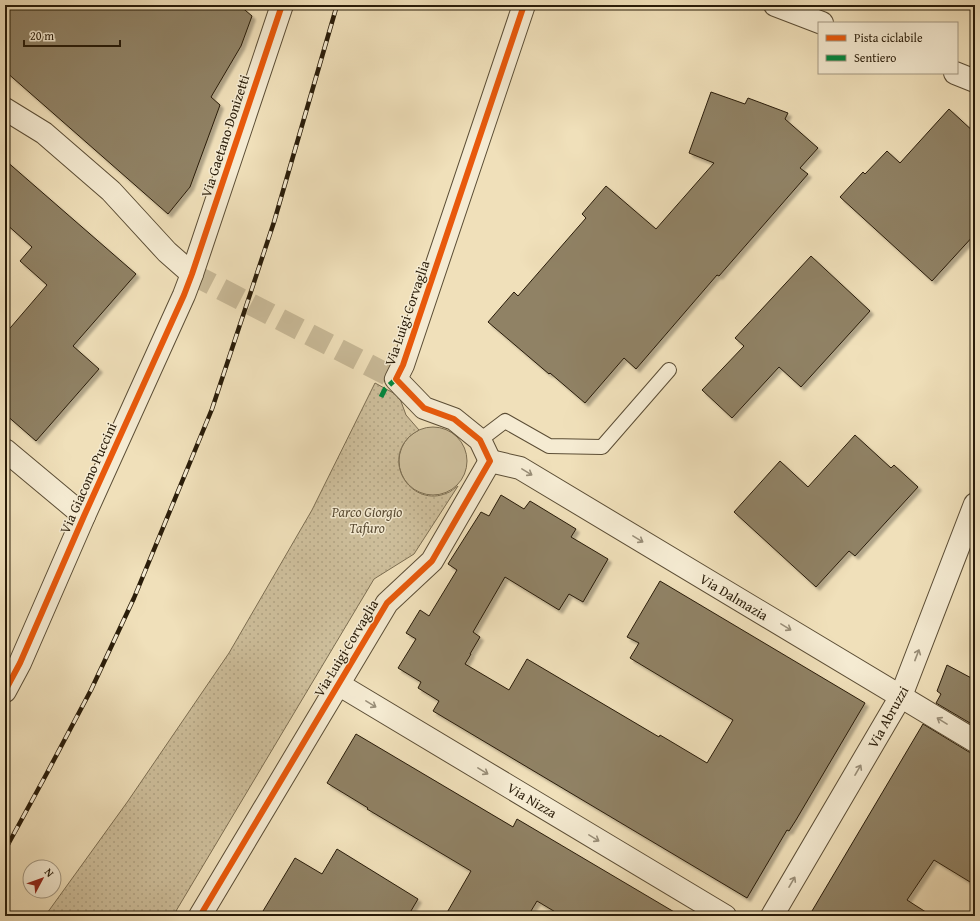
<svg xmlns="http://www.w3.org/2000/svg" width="980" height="921" font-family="'Gentium Book Plus',serif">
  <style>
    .green { fill: #cebf9c; stroke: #7c6e52 }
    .park { fill: url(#park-dots); stroke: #7c6e52 }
    .building { fill: #908265; stroke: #291c09; filter: url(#shadow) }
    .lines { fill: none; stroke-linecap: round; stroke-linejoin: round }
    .minor-tunnel { stroke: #c8b997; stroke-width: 22; stroke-dasharray: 22 11; stroke-linecap: butt }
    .service-casing { stroke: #5b4d35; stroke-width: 16 }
    .minor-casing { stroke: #5b4d35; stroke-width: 24 }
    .service { stroke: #f5ebd2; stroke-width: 14 }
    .minor { stroke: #f5ebd2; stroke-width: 22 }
    .rail-casing { stroke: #291c09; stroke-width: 4.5 }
    .rail { stroke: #f5ebd2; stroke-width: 3; stroke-dasharray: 9; stroke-linecap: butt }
    .quiet { stroke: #00873e; stroke-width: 5; stroke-dasharray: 10 5; stroke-linecap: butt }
    .cycleway-casing { stroke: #f5ebd2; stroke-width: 8 }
    .cycleway { stroke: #e8590c; stroke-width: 6 }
    .oneway { stroke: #998e78 }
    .labels { text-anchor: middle; stroke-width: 3; stroke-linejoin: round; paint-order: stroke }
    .street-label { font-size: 14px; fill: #291c09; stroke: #f5ebd2 }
    .park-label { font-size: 14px; font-style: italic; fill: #5b4d35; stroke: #f5ebd2 }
  </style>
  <defs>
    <pattern id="park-dots" width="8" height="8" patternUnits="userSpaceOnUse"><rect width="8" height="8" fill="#cebf9c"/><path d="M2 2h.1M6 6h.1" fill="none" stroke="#b1a485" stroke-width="1.8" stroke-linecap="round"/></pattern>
    <filter id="shadow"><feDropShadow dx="3.5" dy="3.5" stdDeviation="1" flood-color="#0004"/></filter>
  </defs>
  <rect width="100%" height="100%" fill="#f0e0ba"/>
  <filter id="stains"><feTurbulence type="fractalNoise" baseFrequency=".005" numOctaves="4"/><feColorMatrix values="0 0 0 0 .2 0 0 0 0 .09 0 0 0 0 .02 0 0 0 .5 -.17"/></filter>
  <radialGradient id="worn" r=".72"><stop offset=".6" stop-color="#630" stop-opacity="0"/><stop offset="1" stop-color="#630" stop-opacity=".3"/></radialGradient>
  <circle class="green" cx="433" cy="461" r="34"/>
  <path class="park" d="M375,383l24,13 7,19 13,15c-3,2 -7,4 -10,7 -27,27 4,71 38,56 4,-1 7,-5 11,-7l-44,68 -40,25 -201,337h-128l83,-115 101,-148 83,-143z"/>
  <g class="building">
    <polygon points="5,5 239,5 252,16 241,46 211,97 220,105 190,187 168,214 5,71"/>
    <polygon points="711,92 745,104 748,98 788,113 785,119 818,148 800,168 808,174 719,276 717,275 636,369 624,358 585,403 550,373 549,374 488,322 514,292 518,296 586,218 582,214 606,186 656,229 714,163 689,153"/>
    <polygon points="949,109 975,133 975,234 932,281 840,197 863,172 865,174 887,151 900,163"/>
    <polygon points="5,160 136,274 73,346 99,369 36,441 5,414 5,334 47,285 20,261 32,247 5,223"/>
    <polygon points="811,256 870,311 801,387 779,367 732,418 702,390 744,346 735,338"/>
    <polygon points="855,435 891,468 894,465 918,487 855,556 849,551 816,587 734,512 780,461 808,487"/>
    <polygon points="501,495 524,509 530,501 576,529 571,537 608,559 583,602 569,594 559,610 505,577 473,632 480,637 470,654 471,654 465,664 509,690 527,659 659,737 660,735 707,763 733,720 630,658 639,643 627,637 660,581 865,703 796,820 789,831 787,830 747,898 433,711 439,701 418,688 421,682 398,668 416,639 406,633 420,610 429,616 457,570 448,564 481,512 489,516"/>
    <polygon points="947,665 975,680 975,726 936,703 941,694 937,691"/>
    <polygon points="923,724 969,752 975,753 975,885 934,860 907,900 932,916 809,916"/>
    <polygon points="356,734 513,827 517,819 681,916 562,916 537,901 528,916 445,916 471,871 367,809 368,808 327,783"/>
    <polygon points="337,849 418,899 408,916 260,916 295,858 322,874"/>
  </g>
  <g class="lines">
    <polyline class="minor-tunnel" points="192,274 396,379"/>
    <defs>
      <polyline id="service" points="480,440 505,421 549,446 602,447 669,370"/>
      <g id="minor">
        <polyline points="775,5 822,23"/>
        <polyline points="955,73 975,81"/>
        <polyline points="5,109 44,133 111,191 167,252 192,274"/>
        <polyline points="5,450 84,516"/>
        <polyline points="490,461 520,468 975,741"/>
        <polyline points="490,461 480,440 454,419 424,408 396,379 403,365 524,5"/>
        <polyline points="338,684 725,916"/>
        <polyline points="5,691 20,663 84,516 184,295 192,274 282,5"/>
        <polyline points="200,916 387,603 432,561 490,461"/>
        <polyline points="772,916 901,696 975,504"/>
      </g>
    </defs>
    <use href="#service" class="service-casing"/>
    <use href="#minor" class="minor-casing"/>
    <use href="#service" class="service"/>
    <use href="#minor" class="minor"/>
    <defs>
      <polyline id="rail" points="5,850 47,773 91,690 134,598 212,409 274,222 337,5"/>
    </defs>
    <use href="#rail" class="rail-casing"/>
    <use href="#rail" class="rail"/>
    <polyline class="quiet" points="381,397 385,389 396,379"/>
    <defs>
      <g id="cycleway">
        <polyline points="5,691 20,663 84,516 184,295 192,274 282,5"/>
        <polyline points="200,916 387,603 432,561 490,461 480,440 454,419 424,408 396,379 403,365 524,5"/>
      </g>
    </defs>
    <use href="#cycleway" class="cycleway-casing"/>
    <use href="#cycleway" class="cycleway"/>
  </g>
  <defs><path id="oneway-shaft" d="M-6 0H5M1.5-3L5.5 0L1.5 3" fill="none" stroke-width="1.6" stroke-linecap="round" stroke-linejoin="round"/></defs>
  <g class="oneway">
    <use href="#oneway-shaft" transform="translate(527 472) rotate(31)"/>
    <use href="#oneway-shaft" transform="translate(638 539) rotate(31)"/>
    <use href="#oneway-shaft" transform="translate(786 627) rotate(31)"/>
    <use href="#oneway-shaft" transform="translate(917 655) rotate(-69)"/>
    <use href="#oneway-shaft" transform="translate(371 704) rotate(31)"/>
    <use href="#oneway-shaft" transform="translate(942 721) rotate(-148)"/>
    <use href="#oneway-shaft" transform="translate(858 770) rotate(-60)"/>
    <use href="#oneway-shaft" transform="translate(483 771) rotate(31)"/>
    <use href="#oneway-shaft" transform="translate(594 838) rotate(31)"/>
    <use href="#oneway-shaft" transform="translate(792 882) rotate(-60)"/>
  </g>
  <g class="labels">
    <g class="street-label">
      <text transform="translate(225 136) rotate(-72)" y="5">Via Gaetano Donizetti</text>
      <text transform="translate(407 313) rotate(-71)" y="5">Via Luigi Corvaglia</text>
      <text transform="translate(88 478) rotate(-66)" y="5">Via Giacomo Puccini</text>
      <text transform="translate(734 597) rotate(31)" y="5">Via Dalmazia</text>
      <text transform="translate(346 648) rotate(-59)" y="5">Via Luigi Corvaglia</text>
      <text transform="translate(888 717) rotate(-61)" y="5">Via Abruzzi</text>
      <text transform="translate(532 800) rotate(31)" y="5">Via Nizza</text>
    </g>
    <g class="park-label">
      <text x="367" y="517">Parco Giorgio<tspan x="367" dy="16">Tafuro</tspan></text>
    </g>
  </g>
  <rect width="980" height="921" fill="none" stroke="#f0e0ba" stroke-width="20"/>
  <rect x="6" y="6" width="968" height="909" fill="none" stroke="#291c09" stroke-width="2"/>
  <rect x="10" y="10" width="960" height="901" fill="none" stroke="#291c09"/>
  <rect x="818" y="22" width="140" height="52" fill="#f5ebd2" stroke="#a39882"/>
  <rect x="826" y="35" width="20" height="6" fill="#e8590c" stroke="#a39882"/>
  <text x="854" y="42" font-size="12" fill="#291c09">Pista ciclabile</text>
  <rect x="826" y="55" width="20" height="6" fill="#00873e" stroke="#a39882"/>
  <text x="854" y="62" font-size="12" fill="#291c09">Sentiero</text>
  <g transform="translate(42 879) rotate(49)"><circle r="19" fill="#f5ebd2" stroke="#a39882"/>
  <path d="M0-3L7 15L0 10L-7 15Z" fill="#8f2418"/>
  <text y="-6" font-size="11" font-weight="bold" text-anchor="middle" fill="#291c09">N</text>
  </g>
  <path d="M24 40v6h96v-6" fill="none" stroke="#291c09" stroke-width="2"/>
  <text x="30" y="40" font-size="12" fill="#291c09" stroke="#f5ebd2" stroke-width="3" paint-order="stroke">20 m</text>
  <rect width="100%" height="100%" filter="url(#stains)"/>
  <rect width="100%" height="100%" fill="url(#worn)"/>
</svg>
